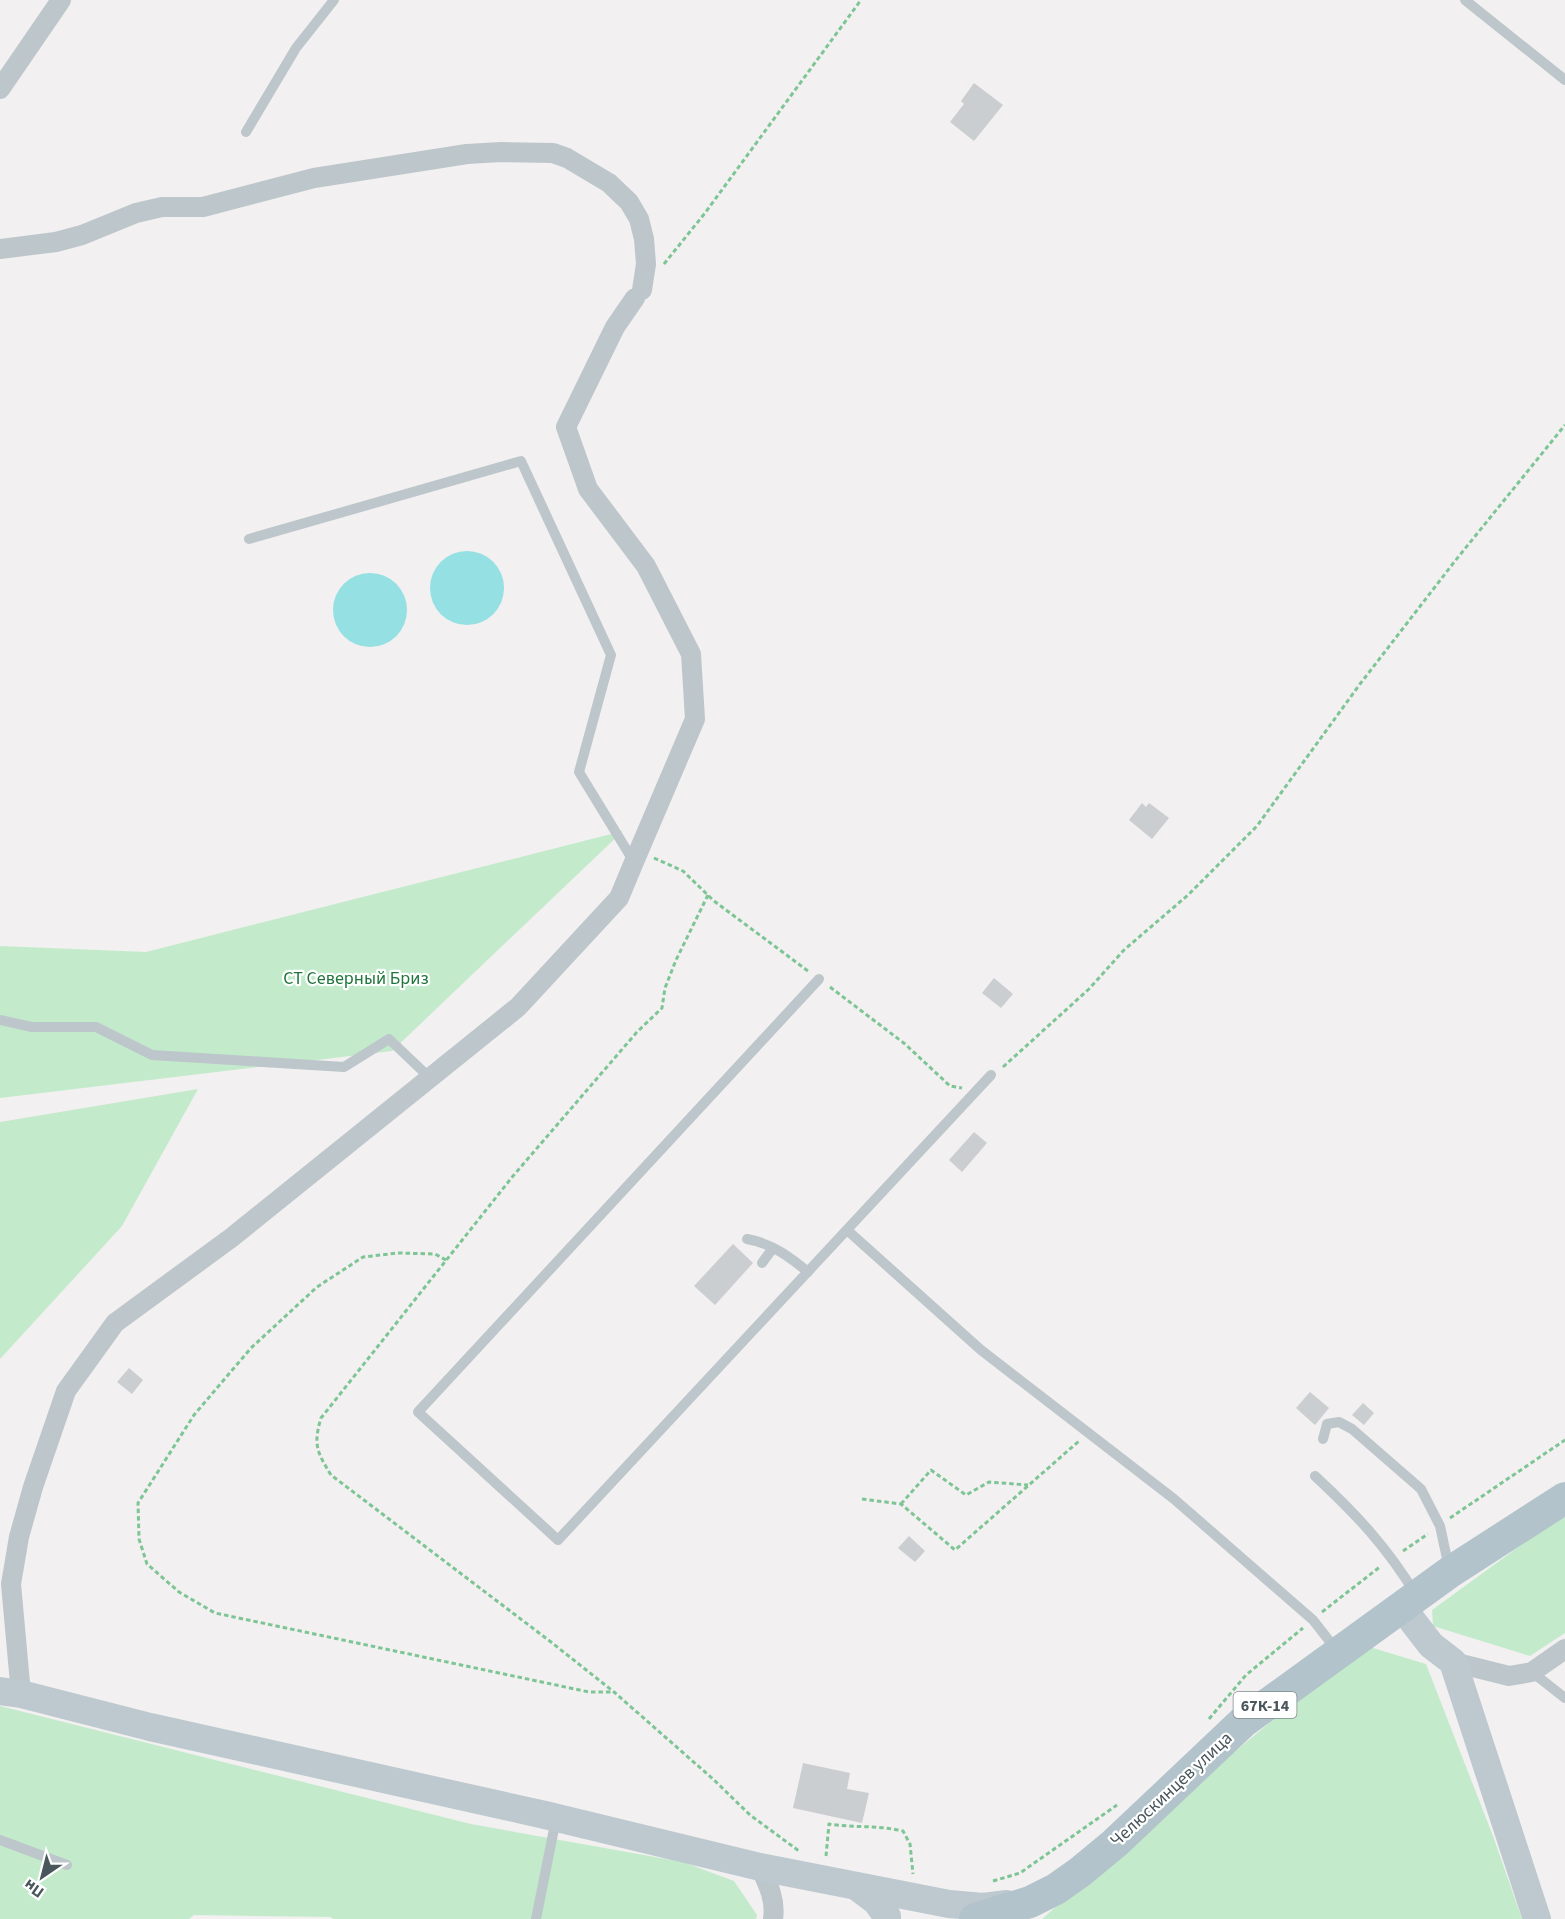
<svg xmlns="http://www.w3.org/2000/svg" width="1565" height="1919" font-family="'Source Sans 3',sans-serif">
  <style>
    .green { fill: #c3ebcb }
    .water { fill: #94e0e3 }
    .building { fill: #caced1 }
    .lines { fill: none; stroke-linecap: round; stroke-linejoin: round }
    .path { stroke: #7ec596; stroke-width: 3; stroke-dasharray: 4.5 3; stroke-linecap: butt }
    .lane { stroke: #bdc6cb; stroke-width: 10 }
    .street { stroke: #bdc6cb; stroke-width: 20 }
    .secondary { stroke: #bdc9cf; stroke-width: 28 }
    .primary { stroke: #b2c3cb; stroke-width: 32 }
    .labels { text-anchor: middle; stroke-width: 4.5; stroke-linejoin: round; paint-order: stroke }
    .shield { fill: #fff; stroke: #80898c; stroke-width: 1.5 }
    .shield-label { font-size: 16px; font-weight: bold; fill: #49565b }
    .park-label { font-size: 18px; fill: #21753d; stroke: #fff }
    .street-label { font-size: 18px; fill: #49565b; stroke: #fff }
  </style>
  <rect width="100%" height="100%" fill="#f2f0f0"/>
  <g class="green">
    <polygon points="623,831 392,1051 0,1098 0,946 146,952"/>
    <polygon points="198,1089 122,1226 0,1359 0,1122"/>
    <polygon points="1565,1513 1565,1633 1530,1656 1433,1626 1432,1610"/>
    <polygon points="1363,1645 1426,1664 1493,1836 1522,1919 1042,1919 1209,1773"/>
    <polygon points="0,1706 471,1824 683,1862 734,1881 757,1915 756,1919 333,1919 331,1917 194,1915 189,1919 0,1919"/>
  </g>
  <g class="water">
    <circle cx="467" cy="588" r="37"/>
    <circle cx="370" cy="610" r="37"/>
  </g>
  <g class="building">
    <polygon points="974,83 1003,105 974,141 950,122 964,104 961,101"/>
    <polygon points="1142,803 1146,807 1149,803 1169,818 1152,839 1129,820"/>
    <polygon points="994,978 1013,994 1001,1008 982,993"/>
    <polygon points="974,1132 987,1143 962,1172 949,1160"/>
    <polygon points="733,1244 753,1263 715,1305 694,1286"/>
    <polygon points="129,1368 143,1380 132,1394 117,1382"/>
    <polygon points="1310,1392 1329,1408 1315,1425 1296,1408"/>
    <polygon points="1363,1403 1374,1413 1364,1425 1352,1415"/>
    <polygon points="909,1536 925,1551 915,1562 898,1548"/>
    <polygon points="803,1763 850,1773 847,1789 869,1793 862,1823 793,1808"/>
  </g>
  <g class="lines">
    <g class="path">
      <polyline points="664,264 705,213 861,0"/>
      <polyline points="654,858 683,871 714,901 808,971"/>
      <path d="M708,895l-32,65 -11,28 -3,20 -25,24 -124,144 -192,242c-8,27 -4,34 10,57l220,167 63,50 99,87 37,36 49,36"/>
      <polyline points="830,987 905,1044 950,1086 962,1088"/>
      <polyline points="1003,1067 1089,989 1124,950 1188,895 1257,826 1360,684 1455,561 1565,425"/>
      <polyline points="446,1260 435,1254 398,1253 363,1257 317,1287 251,1348 194,1415 138,1503 139,1539 147,1564 179,1592 215,1613 589,1692 612,1692"/>
      <polyline points="862,1499 901,1504 955,1550 1079,1441"/>
      <polyline points="901,1504 931,1470 966,1495 989,1482 1028,1485"/>
      <polyline points="1450,1518 1565,1440"/>
      <polyline points="1403,1551 1428,1534"/>
      <polyline points="1322,1612 1381,1566"/>
      <polyline points="1209,1719 1246,1675 1303,1628"/>
      <path d="M826,1856l3,-32c25,4 49,1 74,7l7,13 3,30"/>
      <polyline points="993,1881 1020,1873 1117,1805"/>
    </g>
    <g class="lane">
      <polyline points="1465,0 1565,80"/>
      <polyline points="246,132 296,48 334,0"/>
      <polyline points="249,539 521,461 611,655 579,772 634,862"/>
      <polyline points="819,979 418,1412 558,1540 991,1075"/>
      <polyline points="0,1020 32,1027 96,1027 152,1055 344,1067 389,1039 430,1078"/>
      <polyline points="847,1230 981,1350 1174,1499 1313,1620 1338,1652"/>
      <path d="M747,1239c24,4 43,18 61,33"/>
      <polyline points="762,1263 773,1248"/>
      <polyline points="1323,1439 1327,1424 1339,1422 1352,1429 1421,1489 1440,1526 1449,1568"/>
      <path d="M1315,1476c41,38 72,71 101,119"/>
      <polyline points="1532,1672 1565,1698"/>
      <polyline points="0,1840 67,1865"/>
      <polyline points="536,1919 556,1819"/>
    </g>
    <g class="street">
      <polyline points="0,89 61,0"/>
      <polyline points="0,249 56,242 82,235 136,213 162,207 203,207 314,178 467,154 501,152 553,153 567,158 609,183 629,202 639,219 644,239 646,264 642,290"/>
      <polyline points="1453,1662 1509,1676 1532,1672 1565,1649"/>
      <polyline points="21,1694 11,1584 19,1537 33,1487 66,1391 115,1323 231,1238 518,1007 619,898 634,862 695,719 691,654 646,566 588,489 566,427 615,327 635,298"/>
      <path d="M760,1867c8,17 16,33 13,52"/>
    </g>
    <g class="secondary">
      <polyline points="1401,1606 1431,1645 1453,1662 1537,1919"/>
      <polyline points="0,1691 21,1694 150,1727 545,1815 760,1867 949,1904 983,1907 1007,1904"/>
      <polyline points="856,1886 876,1901 887,1916 887,1919"/>
    </g>
    <polyline class="primary" points="975,1919 1030,1902 1056,1889 1080,1872 1115,1843 1243,1722 1450,1572 1565,1498"/>
  </g>
  <g class="labels">
    <rect class="shield" x="1233.5" y="1692" width="63" height="26" rx="4.5"/>
    <g class="shield-label">
      <text x="1265" y="1711">67К-14</text>
    </g>
    <g class="park-label">
      <text x="356" y="984">СТ Северный Бриз</text>
    </g>
    <g class="street-label">
      <text transform="translate(1171 1789) rotate(-43)" y="6">Челюскинцев улица</text>
    </g>
  </g>
  <g transform="translate(42 1877) rotate(215)" stroke="#ffffff" stroke-width="4.5" paint-order="stroke">
  <path d="M0-4.5L10 22L0 15L-10 22Z" fill="#49565b"/>
  <text y="-9" font-size="16" font-weight="bold" text-anchor="middle" fill="#49565b">Пн</text>
  </g>
</svg>
